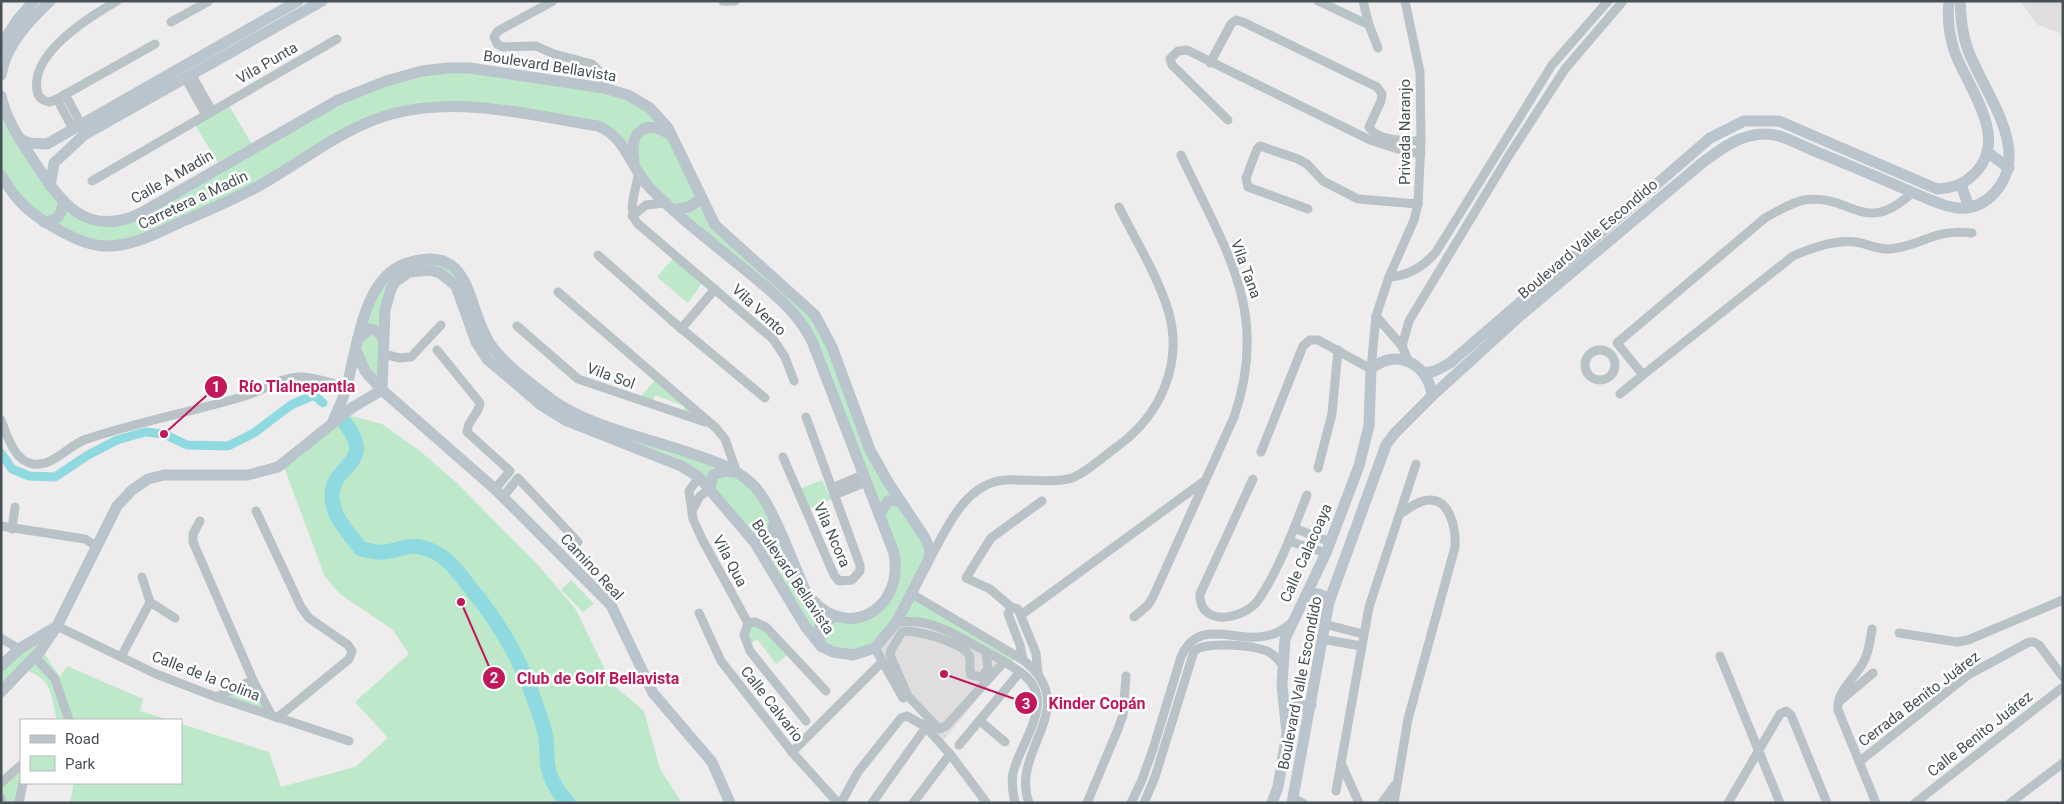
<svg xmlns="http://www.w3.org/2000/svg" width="2064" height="804" font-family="Roboto,sans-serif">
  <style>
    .education { fill: #dfdddd }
    .green { fill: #bde8c9 }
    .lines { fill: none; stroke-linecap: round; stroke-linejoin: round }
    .canal { stroke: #8fdae1; stroke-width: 9 }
    .river { stroke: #8fdae1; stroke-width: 15 }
    .street { stroke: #b8c2c7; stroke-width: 9 }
    .secondary { stroke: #b9c4cc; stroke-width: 11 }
    .labels { text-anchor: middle; stroke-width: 5; stroke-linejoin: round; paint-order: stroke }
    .street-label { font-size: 15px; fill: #465157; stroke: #fff }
    .leader { fill: none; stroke: #c2185b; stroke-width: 2 }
    .callout-dot { fill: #c2185b; stroke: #fff; stroke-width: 2 }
    .mark-label { font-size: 15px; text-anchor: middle; font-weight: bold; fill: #fff }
    .callout-label { font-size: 16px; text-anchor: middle; font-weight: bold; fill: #c2185b; stroke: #fff; stroke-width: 5; stroke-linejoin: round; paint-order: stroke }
  </style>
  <rect width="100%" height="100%" fill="#eeecec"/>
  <g class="education">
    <polygon points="2020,1 2063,1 2063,34 2038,25"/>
    <polygon points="896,623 927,624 1006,664 944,740 906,698 879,656 881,643"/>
  </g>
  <g class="green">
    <path d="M447,68l45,3 112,17c26,5 48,18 64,40l47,97 100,90 17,32 38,103 18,32 37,56 5,11 -3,18 -31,56 -15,20 -18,10 -10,2 -20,-3 -12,-6 -16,-20 -50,-83 -56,-66 -18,-11 -114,-45 -26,-16 -60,-53 -25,-66 -16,-13 -9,-3 -22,2 -14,10 -4,7 -6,21 -3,80c-25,-26 -29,-33 -19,-68 3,-10 5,-19 10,-28 13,-23 40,-42 68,-33 35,12 31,56 49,82 14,21 37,38 57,53 35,28 100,43 144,57 20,7 41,14 58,28 38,34 42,146 106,136 13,-1 26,-7 32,-19 9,-15 10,-28 7,-45l-82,-212c-15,-30 -39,-48 -64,-69 -33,-27 -68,-53 -98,-84 -21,-22 -23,-50 -52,-62l-140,-21 -35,3 -31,6 -31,12 -104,61 -29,14 -92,41 -31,4 -18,-3 -20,-8 -41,-25 -10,-11 -15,-24v-79c5,23 18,42 31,62 27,42 53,82 109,55 38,-22 75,-44 113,-65 61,-37 121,-71 193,-80z"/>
    <polygon points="228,104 253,146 220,166 194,123"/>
    <polygon points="676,255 705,279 688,303 657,277"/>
    <polygon points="657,378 710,424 682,415 684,406 655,395 651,405 638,400"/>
    <polygon points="343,414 382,424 420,451 458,484 539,566 576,610 612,684 644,711 660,769 682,803 70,803 74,783 181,783 181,724 269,752 281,787 355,767 388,738 355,702 409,654 392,629 340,594 325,577 283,464"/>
    <polygon points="822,480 831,500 808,509 799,489"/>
    <polygon points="571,580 594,604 583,612 561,590"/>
    <polygon points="913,595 1016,657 1010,666 944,628 897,624"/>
    <polygon points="755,622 790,653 776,664 757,639 748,646 745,629"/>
    <path d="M57,626l-15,24 18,27 7,-11 76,33 -3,12 29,9h-112c-8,-29 -3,-39 -33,-51l-23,23v-26z"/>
    <polygon points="253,680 272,716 216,697"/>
    <polygon points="21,765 19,803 2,803 1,783"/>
  </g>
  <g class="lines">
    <polyline class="canal" points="1,453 12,469 29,476 55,477 88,455 117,440 145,432 164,434 187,445 228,446 254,433 291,405 314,395 323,403"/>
    <path class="river" d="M345,423c33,42 -15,40 -13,75 1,20 18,36 29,51 7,1 15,4 22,3 20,-1 22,-10 44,-3 18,5 31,23 42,37 38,46 58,86 75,143 4,13 2,25 4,38 2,13 11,26 20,36"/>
    <g class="street">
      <path d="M117,1c-28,16 -86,52 -80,89 1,8 6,11 13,12l7,-3 98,-55"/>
      <polyline points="553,1 498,31 494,37 497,44 503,47 536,46 554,54 592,64 599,71 604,88"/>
      <polyline points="723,1 735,1"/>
      <polyline points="1318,1 1369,25"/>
      <polyline points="1363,1 1369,25 1378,48"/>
      <polyline points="171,22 209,1"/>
      <path d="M1210,63l21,-39 5,-4 7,2 134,65 5,7 -1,7 -12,26c9,15 36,13 52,14"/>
      <polyline points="191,74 212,111"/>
      <polyline points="185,77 206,115"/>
      <polyline points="65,94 81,124"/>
      <polyline points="57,99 73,129"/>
      <polyline points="1228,120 1172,65 1170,59 1178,51 1187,50 1370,140 1404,151 1421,154"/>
      <path d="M638,176c-2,15 -11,33 -1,47l136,116 12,18 9,24"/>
      <polyline points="92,181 337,39"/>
      <path d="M1913,192c-49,46 -61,1 -109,8 -14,3 -26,11 -39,18l-148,125 26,32 150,-119c18,-8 43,-17 63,-14 12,2 22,8 34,7 32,-3 44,-21 82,-16"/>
      <polyline points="1308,209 1248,187 1246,178 1257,149 1260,146 1298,159 1307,164 1323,181 1358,199 1418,204"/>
      <polyline points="632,216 646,205 664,203"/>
      <polyline points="598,255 671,320 765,398"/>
      <path d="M1389,277c19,-1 35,-11 47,-25l116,-187 56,-64"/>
      <polyline points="558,292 716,428 725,439 737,473"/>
      <polyline points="1376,316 1402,346 1408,360"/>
      <polyline points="517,326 578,379 705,422"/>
      <polyline points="681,329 715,289"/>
      <polyline points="1402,346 1409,321 1508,157 1565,69 1623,1"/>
      <path d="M437,350l43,53c-1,11 -13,18 -13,29l43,39 -15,18"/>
      <circle cx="1600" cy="365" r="15"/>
      <polyline points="383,354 400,358 411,357 441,325"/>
      <polyline points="1620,394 1643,375"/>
      <path d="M1,420c6,15 13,41 32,44 19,3 34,-17 51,-24 52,-18 108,-28 161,-44 18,-5 34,-18 53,-19 16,-1 34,7 49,10"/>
      <polyline points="1261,452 1303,346 1310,340 1318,340 1371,369 1376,316 1389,277 1414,220 1418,204 1421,141 1420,72 1405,1"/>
      <polyline points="783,457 834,575 839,581 852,580 860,571 860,565 806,417"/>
      <polyline points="1318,468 1332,414 1338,350"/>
      <polyline points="699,477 689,491 693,519 702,539 748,623"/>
      <path d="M1253,479l-53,115c-1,34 45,26 59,5 21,-31 34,-69 48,-104"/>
      <polyline points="832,488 863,475"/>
      <polyline points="834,495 866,482"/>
      <polyline points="503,497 518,478 578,542"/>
      <polyline points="256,511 301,607 309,618 348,645 352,651 349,659 277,718"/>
      <polyline points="692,511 700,496 710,489"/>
      <polyline points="200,521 193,534 193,542 253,680 272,716"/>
      <polyline points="1,526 85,539 96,546"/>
      <polyline points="1294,528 1330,542"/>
      <polyline points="12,529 15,507"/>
      <polyline points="1289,541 1326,553"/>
      <path d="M931,557c16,-30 36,-76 76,-77 20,-1 42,3 61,-1 14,-2 38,-25 50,-33 42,-31 65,-81 51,-133 -11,-37 -33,-72 -50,-106"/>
      <polyline points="142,577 150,602 175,618"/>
      <path d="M912,594l111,66c61,47 -14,90 6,143"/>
      <polyline points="1011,607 1008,614 1020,645 1023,660"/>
      <polyline points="699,613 721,661 792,752 838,803"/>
      <polyline points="1021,615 1203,482"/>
      <path d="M1134,617l14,-12 5,-8 81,-180c37,-106 -10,-169 -53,-262"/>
      <polyline points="748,623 744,635 750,651 806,721"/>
      <polyline points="748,623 755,622 766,627 826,691"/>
      <path d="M896,623c29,-6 54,8 78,22 17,9 35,18 50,30 33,27 -4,67 -11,98 -2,10 0,20 2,30"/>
      <polyline points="1324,624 1363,634"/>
      <polyline points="57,626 156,674 216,697 349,741"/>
      <path d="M1872,629c-2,12 -3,24 -9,34 -9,16 -27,29 -25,47l38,93"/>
      <polyline points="1899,633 1957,642 1968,640 2063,600"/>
      <polyline points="1,638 19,649"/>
      <polyline points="1322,639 1361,646"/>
      <polyline points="875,648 903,698"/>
      <path d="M986,652l2,17 -7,8 -10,-2c-3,-7 1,-14 -2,-20 -6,-12 -55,-27 -67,-23l-11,18 -1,5 18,41 31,33 7,-3 58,-64"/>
      <polyline points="1720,656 1780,803"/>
      <polyline points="35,657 55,679 69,720"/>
      <polyline points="121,657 150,602"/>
      <polyline points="1038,674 1036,653 1018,609 1011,607 990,589 966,578 991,538 1042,501"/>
      <polyline points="216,697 253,680"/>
      <polyline points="1841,700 1873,673"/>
      <polyline points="980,721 1005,742"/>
      <polyline points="923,724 950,754 986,802"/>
      <polyline points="959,745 1020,672"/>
      <polyline points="792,752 882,662"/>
      <polyline points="1859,762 1968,675 2029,642 2034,642 2039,645 2063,677"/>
      <polyline points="1341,763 1359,803"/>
      <polyline points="1,783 21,765"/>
      <polyline points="1336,791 1369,607 1416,464"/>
      <polyline points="1,798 2,803"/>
      <polyline points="1293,798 1303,803"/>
      <polyline points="19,803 23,783"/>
      <polyline points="841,803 858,772 901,718 907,716 926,727 872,803"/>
      <polyline points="913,803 950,754"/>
      <polyline points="1087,803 1118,729 1123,715 1126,676"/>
      <path d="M1131,803l11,-23 11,-31 28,-92c18,-42 56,-12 89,-22 8,-2 14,-6 20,-11"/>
      <path d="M1144,803l11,-26 39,-126c12,-10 58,-6 73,0 6,3 11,8 15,13"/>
      <polyline points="1382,803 1395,785"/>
      <path d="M1394,803l14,-84 47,-172c1,-16 -4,-48 -26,-47 -10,0 -21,9 -29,14"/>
      <polyline points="1728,803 1780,714 1786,711 1791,715 1827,803"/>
      <polyline points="1915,803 2063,687"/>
      <polyline points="2010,803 2063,763"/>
    </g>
    <g class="secondary">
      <polyline points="1,45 18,19 34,1"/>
      <path d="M1,75c5,-30 28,-54 49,-74"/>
      <path d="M1,96c5,23 18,42 31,62 27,42 53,82 109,55l197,-113 48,-19 36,-10 25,-3h23l134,20 24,7 22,13 18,20 47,97 100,90 17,32 38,103 18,32 37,56 5,11 -1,10 -33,64 -21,25 -22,7 -20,-3 -12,-6 -16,-20 -50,-83 -56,-66 -18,-11 -114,-45 -26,-16 -54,-46 -11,-17 -20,-56 -16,-13 -9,-3 -22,2 -14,10 -4,7 -6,21 -3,80"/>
      <polyline points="20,139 29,143 47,144 298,1"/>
      <polyline points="1987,152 2009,168"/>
      <path d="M634,161c-5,-29 10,-43 37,-26"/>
      <path d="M1,175c16,27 29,39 56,54 16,9 32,17 50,17 27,0 50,-13 74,-24 26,-11 51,-22 76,-35 44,-24 86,-60 135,-73 68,-18 138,1 206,12 29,12 31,40 52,62 30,31 65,57 98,84 25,21 49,39 64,69l82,212c11,62 -55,91 -89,37 -12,-27 -31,-81 -49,-102 -18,-20 -45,-28 -69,-36 -44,-15 -104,-27 -140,-56 -20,-15 -44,-33 -58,-54 -23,-36 -16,-100 -82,-79 -44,14 -50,84 -60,123 -3,12 -9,23 -14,35"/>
      <polyline points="1961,185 1969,207"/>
      <polyline points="50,186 54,163 84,135 322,1"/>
      <polyline points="673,210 689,207 702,198"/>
      <path d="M44,222c13,-1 17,-6 19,-18"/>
      <polyline points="358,338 370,329 378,331 383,338"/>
      <polyline points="356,350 365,371 382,390 495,489 611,605 653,693 712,762 730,803"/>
      <path d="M1424,373l11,-2 15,-8 260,-225 34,-17h35l158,68c17,-1 28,-5 40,-18 32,-36 -11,-85 -23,-121 -5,-16 -7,-32 -5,-49"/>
      <polyline points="710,489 713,475 725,471 733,472"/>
      <polyline points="879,515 888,501 894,500 902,503"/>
      <polyline points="753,540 763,542 772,537 774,523"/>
      <path d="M1306,596c10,-5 17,-2 23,6"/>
      <polyline points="821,646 819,637 820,624 834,617"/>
      <polyline points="1,666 19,649 54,628"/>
      <polyline points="1,692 41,650 57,626 117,506 132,490 148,479 164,475 248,475 278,467 353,407 382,390"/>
      <polyline points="1284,701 1297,707 1311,705"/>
      <path d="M1272,803l6,-16 9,-54 -5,-48 3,-46 41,-86 33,-87 10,-40 2,-57c25,-22 58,-5 61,27"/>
      <path d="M1292,803l37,-201 57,-157 8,-11 38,-38 89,-81 181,-152c20,-15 38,-29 64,-29 15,0 32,10 46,16 32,13 63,26 95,40 15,6 33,16 50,18 29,3 53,-25 52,-53 0,-34 -29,-73 -41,-105 -6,-16 -7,-32 -8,-49"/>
    </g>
  </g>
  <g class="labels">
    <g class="street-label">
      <text transform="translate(267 63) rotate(-30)" y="5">Vila Punta</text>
      <text transform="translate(550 66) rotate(9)" y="5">Boulevard Bellavista</text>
      <text transform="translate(1405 132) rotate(-90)" y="5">Privada Naranjo</text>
      <text transform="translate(172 177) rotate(-30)" y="5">Calle A Madin</text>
      <text transform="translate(193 200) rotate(-25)" y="5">Carretera a Madin</text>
      <text transform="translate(1588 239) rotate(-40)" y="5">Boulevard Valle Escondido</text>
      <text transform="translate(1246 269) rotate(70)" y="5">Vila Tana</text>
      <text transform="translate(759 310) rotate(43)" y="5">Vila Vento</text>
      <text transform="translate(611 376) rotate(20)" y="5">Vila Sol</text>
      <text transform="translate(832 535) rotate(66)" y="5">Vila Ncora</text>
      <text transform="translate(1306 553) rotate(-66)" y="5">Calle Calacoaya</text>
      <text transform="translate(730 561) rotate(62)" y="5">Vila Qua</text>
      <text transform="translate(592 567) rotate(47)" y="5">Camino Real</text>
      <text transform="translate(793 577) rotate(56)" y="5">Boulevard Bellavista</text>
      <text transform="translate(206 676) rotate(21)" y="5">Calle de la Colina</text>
      <text transform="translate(1300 683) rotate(-79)" y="5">Boulevard Valle Escondido</text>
      <text transform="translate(1919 699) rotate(-37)" y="5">Cerrada Benito Juárez</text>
      <text transform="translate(772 704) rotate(52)" y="5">Calle Calvario</text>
      <text transform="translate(1980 734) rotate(-38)" y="5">Calle Benito Juárez</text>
    </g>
  </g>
  <path class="leader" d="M164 434L216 387M461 602L494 678M944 674L1026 703"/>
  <g class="callout-dot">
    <circle cx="164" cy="434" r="5"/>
    <circle cx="461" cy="602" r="5"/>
    <circle cx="944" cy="674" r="5"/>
    <circle cx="216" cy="387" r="12"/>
    <circle cx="494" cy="678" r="12"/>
    <circle cx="1026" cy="703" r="12"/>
  </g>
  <g class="mark-label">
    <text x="216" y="392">1</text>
    <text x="494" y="683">2</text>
    <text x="1026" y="709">3</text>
  </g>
  <g class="callout-label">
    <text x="297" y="392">Río Tlalnepantla</text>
    <text x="598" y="684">Club de Golf Bellavista</text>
    <text x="1097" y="709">Kinder Copán</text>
  </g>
  <rect width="2064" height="804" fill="none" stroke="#465157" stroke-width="5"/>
  <rect x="20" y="719" width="162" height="65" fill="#ffffff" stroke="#b5b9bc"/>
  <rect x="30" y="735" width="25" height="8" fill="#b9c4cc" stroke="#b5b9bc"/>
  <text x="65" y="744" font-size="15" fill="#465157">Road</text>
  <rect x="30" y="756" width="25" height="15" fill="#bde8c9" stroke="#b5b9bc"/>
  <text x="65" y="769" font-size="15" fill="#465157">Park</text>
</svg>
